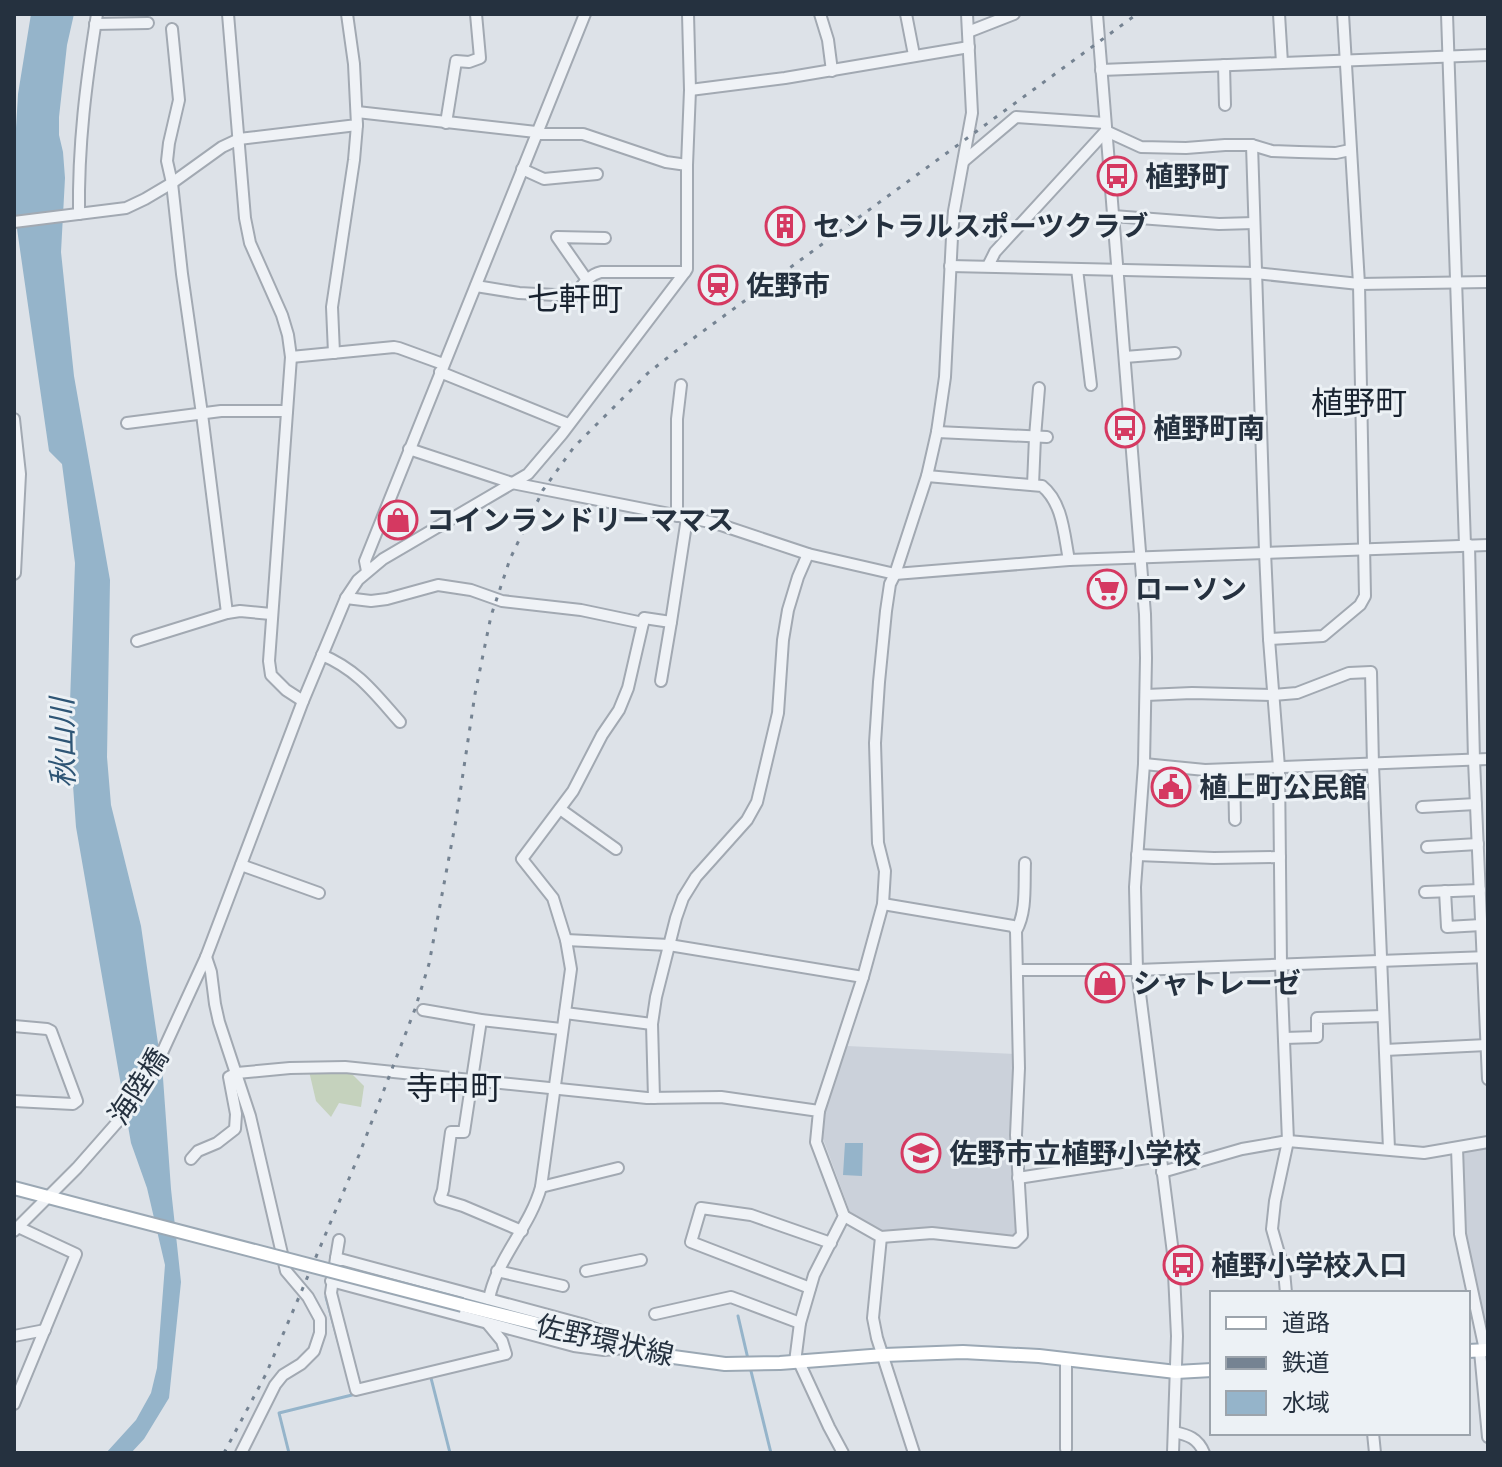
<svg xmlns="http://www.w3.org/2000/svg" width="1502" height="1467" font-family="Manrope,'Noto Sans JP',sans-serif">
  <style>
    .built { fill: #cbd1da }
    .green { fill: #c5d2bd }
    .water { fill: #95b4ca }
    .lines { fill: none; stroke-linecap: round; stroke-linejoin: round }
    .stream { stroke: #95b4ca; stroke-width: 3 }
    .minor-casing { stroke: #a2a9b2; stroke-width: 14 }
    .major-casing { stroke: #9ba8b4; stroke-width: 16 }
    .minor { stroke: #eff2f6; stroke-width: 10 }
    .major { stroke: #fff; stroke-width: 12 }
    .rail { stroke: #758392; stroke-width: 3; stroke-dasharray: 4 8; stroke-linecap: butt }
    .major-bridge-casing { stroke: #9ba8b4; stroke-width: 16; stroke-linecap: butt }
    .major-bridge { stroke: #fff; stroke-width: 12 }
    .labels { text-anchor: middle; stroke-width: 6; stroke-linejoin: round; paint-order: stroke }
    .poi-label { font-size: 28px; font-weight: bold; fill: #25313f; stroke: #ecf1f5; text-anchor: start }
    .street-label { font-size: 28px; fill: #25313f; stroke: #ecf1f5 }
    .water-label { font-size: 30px; font-style: italic; fill: #2e5575; stroke: #ecf1f5 }
    .quarter-label { font-size: 32px; fill: #18222f; stroke: #ecf1f5 }
  </style>
  <rect width="100%" height="100%" fill="#dde2e8"/>
  <g class="built">
    <polygon points="847,1046 1015,1054 1018,1232 1015,1235 880,1230 850,1212 822,1136 825,1112"/>
    <polygon points="1488,1147 1488,1342 1465,1234 1462,1153"/>
  </g>
  <polygon class="green" points="347,1069 364,1086 361,1107 339,1103 331,1117 316,1101 309,1071"/>
  <g class="water">
    <polygon points="31,14 74,14 67,45 59,117 59,135 63,152 65,178 61,252 74,376 110,580 107,757 111,805 141,926 163,1078 171,1189 181,1282 169,1398 144,1439 131,1453 106,1453 136,1420 151,1393 157,1368 165,1265 147,1188 131,1143 76,827 69,730 75,563 62,464 49,451 14,208 14,162 18,94"/>
    <polygon points="845,1143 863,1143 862,1176 843,1175"/>
  </g>
  <g class="lines">
    <g class="stream">
      <polyline points="326,1297 339,1344"/>
      <polyline points="738,1316 748,1359"/>
      <polyline points="750,1367 771,1453"/>
      <polyline points="431,1378 450,1453"/>
      <polyline points="289,1453 279,1413 352,1395 351,1390"/>
    </g>
    <defs>
      <g id="minor">
        <polyline points="228,14 245,218 250,243 282,315 288,335 291,357 269,661 271,675 286,690 303,701"/>
        <polyline points="820,14 828,40 832,71"/>
        <polyline points="906,14 914,55"/>
        <polyline points="1097,14 1145,614 1146,658 1144,764 1135,887 1137,970 1173,1253 1177,1336 1173,1453"/>
        <polyline points="1279,14 1282,63"/>
        <polyline points="1447,14 1465,545"/>
        <polyline points="95,24 148,23"/>
        <polyline points="172,29 179,100 169,143 167,161 172,183 182,274 202,414 227,613"/>
        <polyline points="968,32 1014,14"/>
        <polyline points="1224,65 1225,105"/>
        <polyline points="1101,70 1488,55"/>
        <polyline points="690,90 785,78 969,47"/>
        <polyline points="357,112 536,132"/>
        <polyline points="446,123 456,61 469,62 480,58 476,14"/>
        <polyline points="536,134 583,134 666,162 687,165"/>
        <polyline points="1252,145 1265,552 1269,639 1279,767 1281,965 1288,1141 1275,1201 1272,1229 1284,1271 1286,1293"/>
        <polyline points="964,161 1016,117 1105,123"/>
        <polyline points="522,169 544,179 597,174"/>
        <path d="M79,214c-1,-69 7,-132 18,-200"/>
        <polyline points="1113,216 1219,224 1254,223"/>
        <polyline points="14,222 126,208 145,199 172,183 222,147 239,139 357,125 354,64 347,14"/>
        <polyline points="950,266 1255,273 1359,284 1488,282"/>
        <polyline points="988,266 995,252 1106,131 1141,147 1186,148 1225,145 1252,145 1272,151 1299,152 1336,153 1350,150"/>
        <polyline points="1077,269 1091,385"/>
        <polyline points="587,280 557,237 605,238"/>
        <path d="M476,286l43,7 55,3c8,-10 14,-21 27,-24h84"/>
        <polyline points="334,353 332,307 354,160 357,125"/>
        <polyline points="291,357 394,347 399,348 443,364"/>
        <polyline points="1125,357 1175,353"/>
        <polyline points="440,372 568,424"/>
        <polyline points="14,419 20,474 15,573 14,574"/>
        <polyline points="127,423 221,411 287,411"/>
        <polyline points="937,432 1047,437"/>
        <polyline points="409,449 512,483 715,523 808,554 895,574 1069,560 1488,545"/>
        <path d="M927,476l115,10c21,17 22,49 27,74"/>
        <polyline points="1033,485 1035,437 1039,388"/>
        <polyline points="677,516 677,419 681,385"/>
        <polyline points="1469,545 1474,760 1488,1079"/>
        <polyline points="367,571 365,561 585,14"/>
        <polyline points="346,598 371,601 387,599 438,585 471,590 502,601 581,610 643,623 644,618 671,622 687,518"/>
        <polyline points="1269,639 1323,636 1360,605 1365,596 1359,284 1343,14"/>
        <polyline points="137,641 227,613 240,611 271,614"/>
        <path d="M322,655c36,15 53,39 78,67"/>
        <polyline points="661,681 671,622"/>
        <polyline points="1146,695 1192,693 1273,695 1297,693 1349,673 1371,672 1373,765 1389,1149"/>
        <polyline points="1144,764 1205,770 1488,759"/>
        <polyline points="1234,769 1235,820"/>
        <polyline points="1422,807 1476,804"/>
        <polyline points="560,809 616,849"/>
        <polyline points="1427,847 1478,844"/>
        <polyline points="1137,855 1214,858 1280,857"/>
        <polyline points="241,865 319,893"/>
        <polyline points="1445,891 1447,927 1481,925"/>
        <polyline points="1425,892 1480,890"/>
        <path d="M1016,931c11,-20 8,-45 9,-68"/>
        <polyline points="566,940 669,945 863,977"/>
        <polyline points="206,957 211,972 215,1004 219,1022 250,1116 286,1271 308,1297 320,1319 320,1333 314,1351 301,1364 283,1375 275,1385 241,1453"/>
        <polyline points="1018,970 1137,970 1488,957"/>
        <polyline points="423,1010 481,1020 561,1029"/>
        <polyline points="565,1013 652,1024"/>
        <polyline points="481,1020 464,1132 451,1132 443,1190 440,1199 463,1206 522,1231"/>
        <polyline points="14,1026 47,1029 51,1031 77,1101 73,1104 14,1101"/>
        <polyline points="1284,1038 1317,1037 1317,1018 1383,1016"/>
        <polyline points="1385,1050 1487,1045"/>
        <polyline points="654,1098 652,1024 656,997 676,918 683,898 696,877 747,820 757,802 778,713 783,640 788,610 798,577 808,554"/>
        <polyline points="819,1111 863,977 883,904 885,871 878,843 875,743 879,682 886,611 890,584 895,574 927,476 937,432 945,377 952,237 954,211 972,113 967,14"/>
        <polyline points="1457,1148 1460,1234 1485,1350"/>
        <polyline points="191,1159 198,1151 217,1143 235,1129 236,1114 229,1077 237,1073 290,1068 345,1067 647,1098 721,1097 819,1111 816,1142 844,1216 814,1275 800,1323 795,1362"/>
        <polyline points="1162,1172 1242,1149 1288,1141 1424,1153 1488,1142"/>
        <polyline points="1018,1178 1160,1156"/>
        <polyline points="541,1187 618,1168"/>
        <polyline points="844,1216 881,1237 873,1318 877,1338 914,1453"/>
        <polyline points="14,1231 77,1168 121,1118 161,1055 206,957 303,701 346,598 358,580 383,559 528,474 562,434 685,272 687,269 687,165 690,90 688,14"/>
        <polyline points="881,1237 932,1233 1015,1242 1022,1235 1016,1135 1019,1068 1016,931 1013,926 883,904"/>
        <polyline points="336,1258 339,1240"/>
        <polyline points="497,1271 563,1286"/>
        <polyline points="586,1271 641,1260"/>
        <polyline points="331,1281 574,1346 604,1350 625,1348"/>
        <polyline points="810,1288 691,1242 701,1208 751,1215 831,1243"/>
        <path d="M489,1299c8,-41 41,-72 52,-112l30,-218 -5,-29 -13,-42 -31,-39 51,-68 29,-56 17,-25 9,-22 15,-65"/>
        <polyline points="655,1314 731,1297 800,1323"/>
        <polyline points="488,1324 502,1341 506,1354 356,1390 331,1293 336,1258 585,1325 612,1335 626,1345"/>
        <polyline points="14,1336 45,1330"/>
        <polyline points="1480,1351 1488,1437"/>
        <polyline points="1066,1359 1066,1449"/>
        <polyline points="799,1362 829,1427 843,1453"/>
        <polyline points="14,1404 76,1254 18,1227"/>
        <path d="M1174,1432c14,3 24,6 30,21"/>
        <polyline points="1373,1433 1375,1453"/>
      </g>
      <g id="major">
        <polyline points="14,1188 105,1212"/>
        <polyline points="462,1305 666,1356 725,1364 780,1363 884,1355 963,1352 1039,1356 1176,1372 1212,1370"/>
        <polyline points="1468,1351 1488,1350"/>
      </g>
    </defs>
    <use href="#minor" class="minor-casing"/>
    <use href="#major" class="major-casing"/>
    <use href="#minor" class="minor"/>
    <use href="#major" class="major"/>
    <polyline class="rail" points="224,1453 266,1374 302,1290 359,1155 415,1009 429,964 456,820 475,694 491,616 510,559 543,490 574,447 648,373 676,351 1137,14"/>
    <defs>
      <polyline id="major-bridge" points="105,1212 462,1305"/>
    </defs>
    <use href="#major-bridge" class="major-bridge-casing"/>
    <use href="#major-bridge" class="major-bridge"/>
  </g>
  <defs>
    <symbol id="bus-ring" viewBox="-11 -11 22 22"><circle r="9.5" fill="#ecf1f5" stroke="#d53961" stroke-width="1.5"/><path d="M-5-6H5V4H4V6H2V4H-2V6H-4V4H-5ZM-3.5-4V0h7V-4ZM-3.5 1.2v1.5H-2V1.2ZM2 1.2v1.5H3.5V1.2Z" fill="#d53961"/></symbol>
    <symbol id="building-ring" viewBox="-11 -11 22 22"><circle r="9.5" fill="#ecf1f5" stroke="#d53961" stroke-width="1.5"/><path d="M-4-6H4V6H1V3H-1V6H-4ZM-2.5-4.3h1.7v1.8h-1.7ZM.8-4.3h1.7v1.8H.8ZM-2.5-1h1.7V.8h-1.7ZM.8-1h1.7V.8H.8Z" fill="#d53961"/></symbol>
    <symbol id="station-ring" viewBox="-11 -11 22 22"><circle r="9.5" fill="#ecf1f5" stroke="#d53961" stroke-width="1.5"/><path d="M-3-6H3Q5-6 5-4V2Q5 4 3 4L4.5 6H3L1.5 4h-3L-3 6H-4.5L-3 4Q-5 4-5 2V-4Q-5-6-3-6ZM-3.5-4v3h7v-3ZM-3.5 1v1.5H-2V1ZM2 1v1.5H3.5V1Z" fill="#d53961"/></symbol>
    <symbol id="shop-ring" viewBox="-11 -11 22 22"><circle r="9.5" fill="#ecf1f5" stroke="#d53961" stroke-width="1.5"/><path d="M-5-2.5h2.3a2.7 3.5 0 0 1 5.4 0H5L5.5 6h-11ZM-1.5-2.5h3a1.5 2.3 0 0 0-3 0Z" fill="#d53961"/></symbol>
    <symbol id="supermarket-ring" viewBox="-11 -11 22 22"><circle r="9.5" fill="#ecf1f5" stroke="#d53961" stroke-width="1.5"/><path d="M-6-5.5h2.5l.6 2H6L4.5 2H-2.5L-4.4-4H-6ZM-1.5 3.2a1.3 1.3 0 1 0 .1 0ZM3 3.2a1.3 1.3 0 1 0 .1 0Z" fill="#d53961"/></symbol>
    <symbol id="civic-ring" viewBox="-11 -11 22 22"><circle r="9.5" fill="#ecf1f5" stroke="#d53961" stroke-width="1.5"/><path d="M-.6-6.5H3V-4.5H.6V-3L4-1V1h2V6H-6V1h2V-1L-.6-3ZM-1.2 2.5V6h2.4V2.5Z" fill="#d53961"/></symbol>
    <symbol id="school-ring" viewBox="-11 -11 22 22"><circle r="9.5" fill="#ecf1f5" stroke="#d53961" stroke-width="1.5"/><path d="M0-5L7-2L0 1L-7-2ZM-4 1L0 2.5L4 1V4Q0 6-4 4Z" fill="#d53961"/></symbol>
  </defs>
  <g fill-rule="evenodd">
    <use href="#bus-ring" x="1095" y="154" width="44" height="44"/>
    <use href="#building-ring" x="763" y="204" width="44" height="44"/>
    <use href="#station-ring" x="696" y="263" width="44" height="44"/>
    <use href="#bus-ring" x="1103" y="406" width="44" height="44"/>
    <use href="#shop-ring" x="376" y="498" width="44" height="44"/>
    <use href="#supermarket-ring" x="1085" y="567" width="44" height="44"/>
    <use href="#civic-ring" x="1149" y="765" width="44" height="44"/>
    <use href="#shop-ring" x="1083" y="961" width="44" height="44"/>
    <use href="#school-ring" x="899" y="1131" width="44" height="44"/>
    <use href="#bus-ring" x="1161" y="1243" width="44" height="44"/>
  </g>
  <g class="labels">
    <g class="poi-label">
      <text x="1145" y="186">植野町</text>
      <text x="813" y="236">セントラルスポーツクラブ</text>
      <text x="746" y="295">佐野市</text>
      <text x="1153" y="438">植野町南</text>
      <text x="426" y="530">コインランドリーママス</text>
      <text x="1135" y="599">ローソン</text>
      <text x="1199" y="797">植上町公民館</text>
      <text x="1133" y="993">シャトレーゼ</text>
      <text x="949" y="1163">佐野市立植野小学校</text>
      <text x="1211" y="1275">植野小学校入口</text>
    </g>
    <g class="street-label">
      <text transform="translate(138 1086) rotate(-57)" y="10">海陸橋</text>
      <text transform="translate(605 1340) rotate(13)" y="10">佐野環状線</text>
    </g>
    <g class="water-label">
      <text transform="translate(63 743) rotate(-91)" y="10">秋山川</text>
    </g>
    <g class="quarter-label">
      <text x="575" y="310">七軒町</text>
      <text x="1359" y="414">植野町</text>
      <text x="454" y="1099">寺中町</text>
    </g>
  </g>
  <rect width="1502" height="1467" fill="none" stroke="#25313f" stroke-width="32"/>
  <rect x="1210" y="1291" width="260" height="144" fill="#ecf1f5" stroke="#9ca4ac" stroke-width="2"/>
  <rect x="1226" y="1317" width="40" height="12" fill="#ffffff" stroke="#9ca4ac" stroke-width="2"/>
  <text x="1282" y="1331" font-size="24" fill="#25313f">道路</text>
  <rect x="1226" y="1357" width="40" height="12" fill="#758392" stroke="#9ca4ac" stroke-width="2"/>
  <text x="1282" y="1371" font-size="24" fill="#25313f">鉄道</text>
  <rect x="1226" y="1391" width="40" height="24" fill="#95b4ca" stroke="#9ca4ac" stroke-width="2"/>
  <text x="1282" y="1411" font-size="24" fill="#25313f">水域</text>
</svg>
